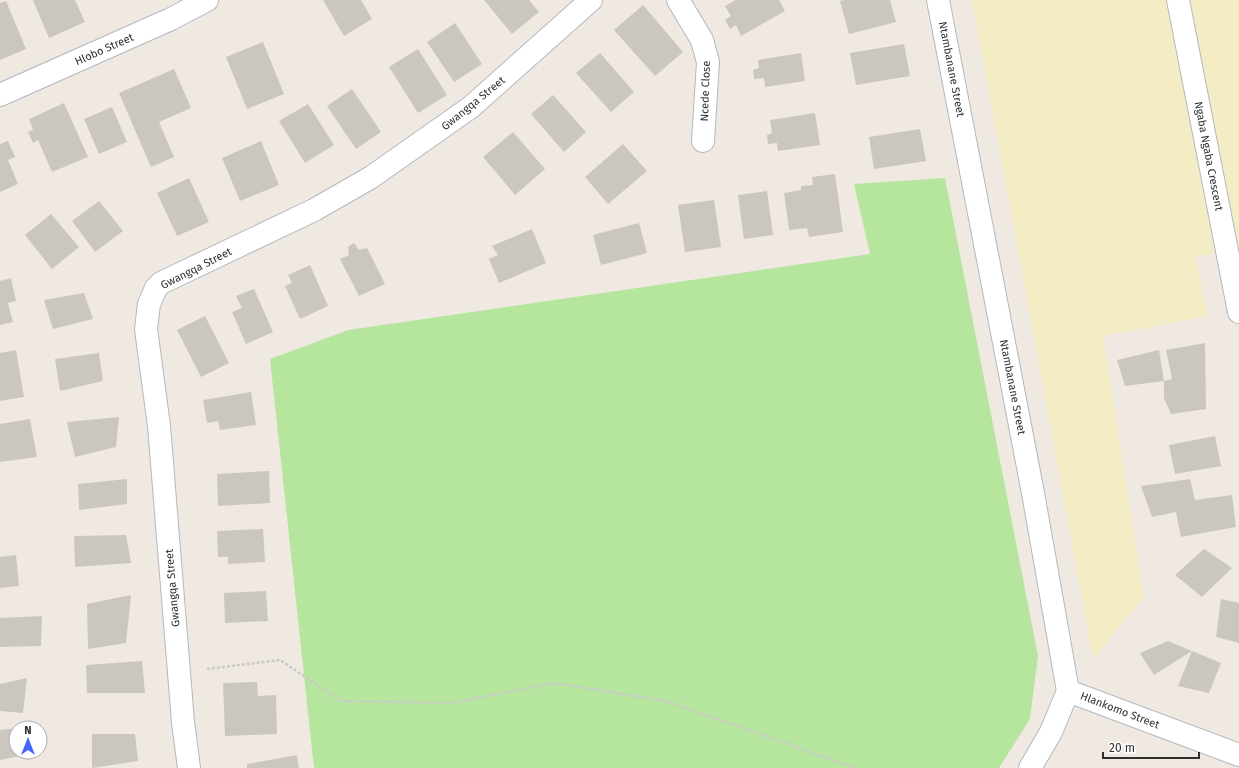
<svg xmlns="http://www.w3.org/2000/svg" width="1239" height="768" font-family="'Fira Sans',sans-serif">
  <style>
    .green { fill: #b6e59e }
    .sand { fill: #f3ecc5 }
    .building { fill: #cbc7bf }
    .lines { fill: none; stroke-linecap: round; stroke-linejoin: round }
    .minor-casing { stroke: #b4b7c1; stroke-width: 24 }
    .path { stroke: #c9c9c9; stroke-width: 2.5; stroke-dasharray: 3 2; stroke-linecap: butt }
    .minor { stroke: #fff; stroke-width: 22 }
    .labels { text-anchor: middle; stroke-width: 3; stroke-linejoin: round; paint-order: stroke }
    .street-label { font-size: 11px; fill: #2e2e2e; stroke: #fff }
  </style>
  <rect width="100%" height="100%" fill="#efe9e1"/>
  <polygon class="green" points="945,178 1038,656 1030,719 999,768 314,768 270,359 348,330 870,254 854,184"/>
  <polygon class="sand" points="972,0 1239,0 1239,248 1195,257 1208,316 1103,336 1144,597 1093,659"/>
  <g class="building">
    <polygon points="33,0 75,0 85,22 49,38"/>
    <polygon points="323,0 361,0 372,19 344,36"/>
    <polygon points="484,0 529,0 539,12 512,34"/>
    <polygon points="736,0 779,0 785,11 741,36 736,25 730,29 725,20 731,16 725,6"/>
    <polygon points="844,0 890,0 896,22 849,34 840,1"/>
    <polygon points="6,1 26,49 0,60 0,3"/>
    <polygon points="643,5 683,52 655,76 614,30"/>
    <polygon points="455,23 482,64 454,82 427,42"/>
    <polygon points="263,42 284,94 247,109 226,57"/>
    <polygon points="904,44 910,76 856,85 850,53"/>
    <polygon points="418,49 447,95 418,113 389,67"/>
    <polygon points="600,53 634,92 611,112 576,73"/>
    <polygon points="801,53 805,81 765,87 764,78 754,79 753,70 759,68 758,60"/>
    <polygon points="174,69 191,108 159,122 174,157 151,167 119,93"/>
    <polygon points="352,89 381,132 356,149 327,106"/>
    <polygon points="553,95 586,132 564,152 531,114"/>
    <polygon points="64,103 88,157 52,172 38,140 33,143 28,132 33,130 29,119"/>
    <polygon points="308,104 334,145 305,163 279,121"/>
    <polygon points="112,107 127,142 99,154 84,119"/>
    <polygon points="815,113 820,145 778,151 777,143 768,144 767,135 772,133 770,120"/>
    <polygon points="920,129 926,161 874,169 869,137"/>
    <polygon points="513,132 545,169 515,195 483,157"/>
    <polygon points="8,141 15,157 8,160 18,184 0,192 0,144"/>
    <polygon points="261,141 279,185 240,201 222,158"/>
    <polygon points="623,144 647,171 608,204 585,177"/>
    <polygon points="835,174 843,232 809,237 807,228 789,230 784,193 801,190 801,186 813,185 812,177"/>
    <polygon points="189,178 209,222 177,236 157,193"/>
    <polygon points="767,191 773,235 744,239 738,195"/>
    <polygon points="714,200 721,247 685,252 678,205"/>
    <polygon points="99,201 123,231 95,252 72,221"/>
    <polygon points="51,214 79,247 52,269 25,235"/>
    <polygon points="639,223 647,253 601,265 593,235"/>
    <polygon points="532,229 546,263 499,283 489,259 498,255 492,246"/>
    <polygon points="354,243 359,250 367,248 385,284 359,296 340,259 349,255 348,247"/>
    <polygon points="310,265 328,306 300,319 285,286 292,283 288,275"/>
    <polygon points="11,278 16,301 8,303 13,322 0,325 0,281"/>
    <polygon points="254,289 273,332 246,344 232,312 242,308 236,296"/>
    <polygon points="84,293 93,319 53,329 44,300"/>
    <polygon points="205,316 229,363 201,377 177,330"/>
    <polygon points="1205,343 1206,409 1171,414 1164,398 1164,381 1172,379 1166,350"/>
    <polygon points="16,350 24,397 0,401 0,353"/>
    <polygon points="1159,350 1164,381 1125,386 1117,360"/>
    <polygon points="99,353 103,381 60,391 55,359"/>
    <polygon points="251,392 256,425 220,430 218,421 207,423 203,400"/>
    <polygon points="119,417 116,447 75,457 67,422"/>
    <polygon points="30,419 37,457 0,462 0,424"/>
    <polygon points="1215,436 1221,466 1175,474 1169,445"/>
    <polygon points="269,471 270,503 218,506 217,474"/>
    <polygon points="127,479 127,504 79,510 78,484"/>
    <polygon points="1190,479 1195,500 1232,495 1236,527 1181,537 1176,512 1152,517 1141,486"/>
    <polygon points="263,529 265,562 228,564 228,557 218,557 217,531"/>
    <polygon points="126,535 131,563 75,567 74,536"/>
    <polygon points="1204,549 1232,568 1202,597 1175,575"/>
    <polygon points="16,555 19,586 0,588 0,557"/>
    <polygon points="266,591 268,621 225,623 224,593"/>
    <polygon points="131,595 126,643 88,649 87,604"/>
    <polygon points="1221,599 1239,603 1239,643 1216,637"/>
    <polygon points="42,616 41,646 0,647 0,618"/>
    <polygon points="1168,641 1192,651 1154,675 1140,653"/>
    <polygon points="1192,651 1221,663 1209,693 1178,686"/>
    <polygon points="142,661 145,693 87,693 86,665"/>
    <polygon points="27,678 23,713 0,711 0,684"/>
    <polygon points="257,682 258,696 276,695 277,734 225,736 223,683"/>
    <polygon points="41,725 44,751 40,752 40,728 22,727"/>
    <polygon points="16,728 16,752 35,753 0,760 0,730"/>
    <polygon points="92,734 135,734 138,761 92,768"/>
    <polygon points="297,755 299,768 247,768 247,764"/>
  </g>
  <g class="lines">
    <defs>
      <g id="minor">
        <polyline points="678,0 702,40 708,62 703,141"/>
        <polyline points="938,0 1033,493 1068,691 1051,732 1030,768"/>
        <polyline points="1178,0 1239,312"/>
        <polyline points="0,95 171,19 207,0"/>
        <polyline points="1068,691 1239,755"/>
        <polyline points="189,768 183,722 159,426 146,329 149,304 156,288 161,283 314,210 370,178 471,107 591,0"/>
      </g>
    </defs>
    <use href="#minor" class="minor-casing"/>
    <polyline class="path" points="207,669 280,660 341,701 452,703 554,683 666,701 856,768"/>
    <use href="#minor" class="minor"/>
  </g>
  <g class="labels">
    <g class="street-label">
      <text transform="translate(104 49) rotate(-24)" y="4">Hlobo Street</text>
      <text transform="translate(952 69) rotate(79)" y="4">Ntambanane Street</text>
      <text transform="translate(705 91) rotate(-88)" y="4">Ncede Close</text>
      <text transform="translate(473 103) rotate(-39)" y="4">Gwangqa Street</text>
      <text transform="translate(1209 156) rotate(79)" y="4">Ngaba Ngaba Crescent</text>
      <text transform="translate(196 268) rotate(-27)" y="4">Gwangqa Street</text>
      <text transform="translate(1013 387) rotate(79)" y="4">Ntambanane Street</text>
      <text transform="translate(172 588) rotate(-95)" y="4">Gwangqa Street</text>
      <text transform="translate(1120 710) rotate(21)" y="4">Hlankomo Street</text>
    </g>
  </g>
  <g transform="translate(28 740)"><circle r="19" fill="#ffffff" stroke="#ababab"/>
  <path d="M0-3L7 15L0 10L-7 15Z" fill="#4264fb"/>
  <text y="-6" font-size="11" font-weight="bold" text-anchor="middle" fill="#2e2e2e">N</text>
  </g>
  <path d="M1103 752v6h96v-6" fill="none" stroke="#2e2e2e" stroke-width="2"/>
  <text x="1109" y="752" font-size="12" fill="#2e2e2e" stroke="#ffffff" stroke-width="3" paint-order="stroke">20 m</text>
</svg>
